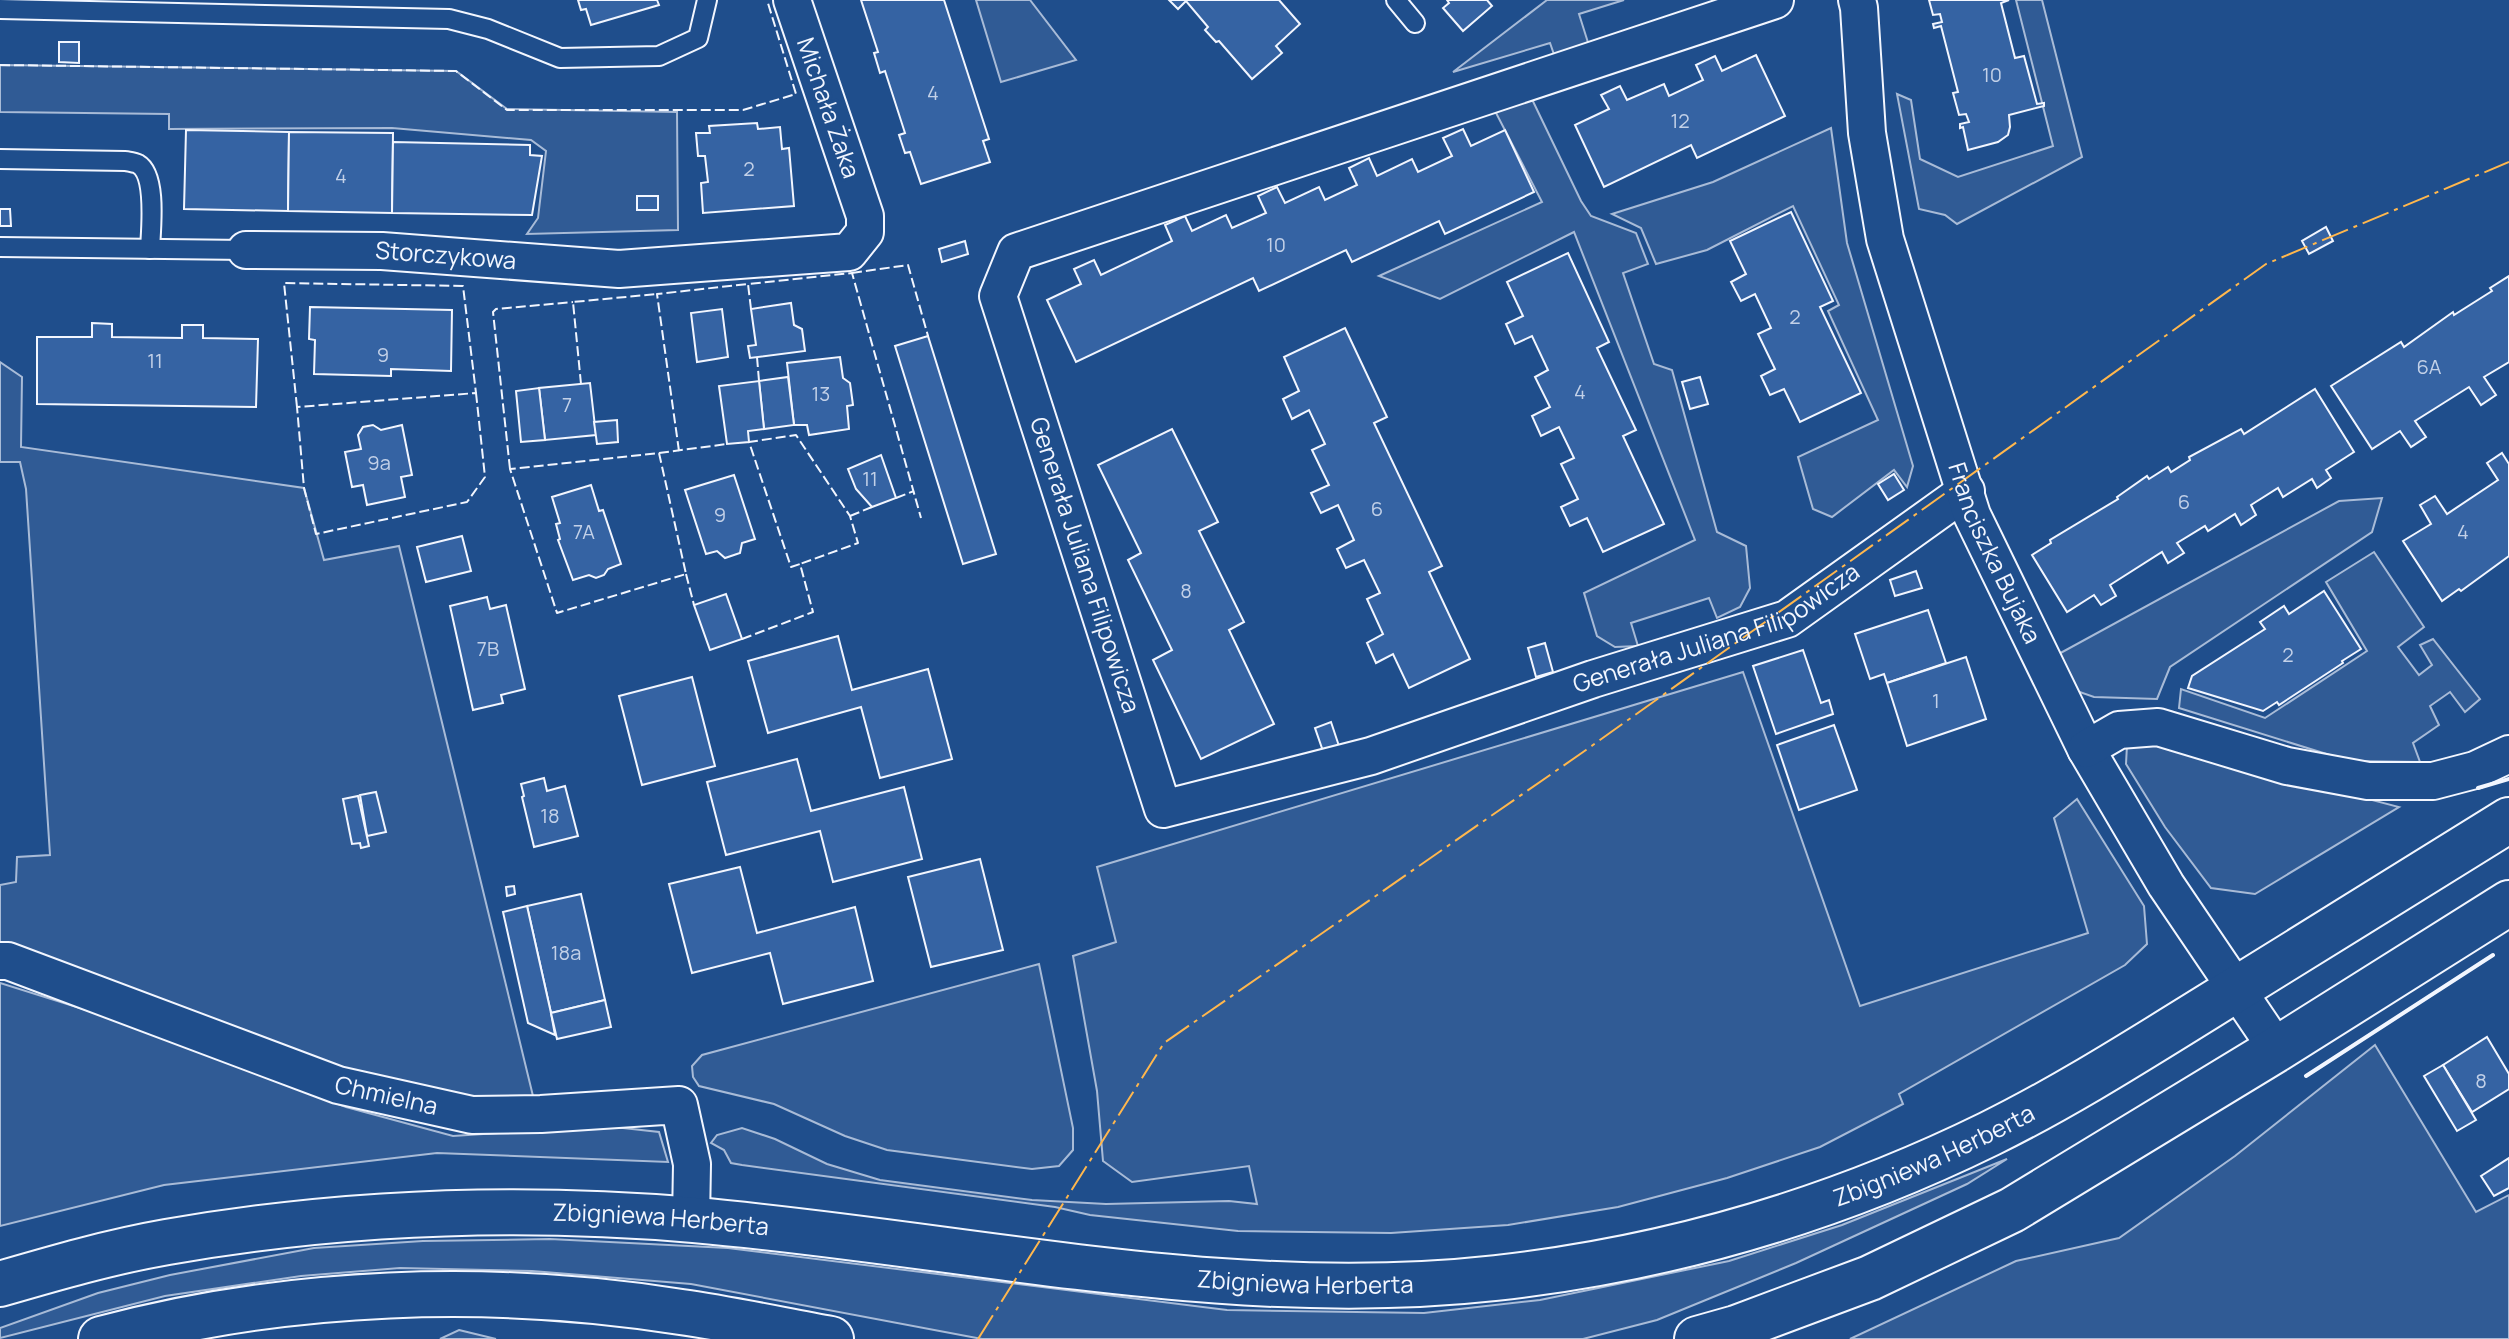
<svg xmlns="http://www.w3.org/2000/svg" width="2509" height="1339" font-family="Manrope,sans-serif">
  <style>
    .green { fill: #305b95; stroke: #a8bbd7; stroke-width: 2 }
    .building { fill: #3563a3; stroke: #f2f6ff; stroke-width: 2 }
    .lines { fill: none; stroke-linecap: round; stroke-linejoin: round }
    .lane-casing { stroke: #f2f6ff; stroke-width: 22 }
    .street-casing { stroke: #f2f6ff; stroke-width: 40 }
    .secondary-casing { stroke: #f2f6ff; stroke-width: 48 }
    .lane { stroke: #1f4e8c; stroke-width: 18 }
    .street { stroke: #1f4e8c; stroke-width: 36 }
    .secondary { stroke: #1f4e8c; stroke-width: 44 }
    .fence { stroke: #f2f6ff; stroke-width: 2; stroke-dasharray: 10 4; stroke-linecap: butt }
    .wall { stroke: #f2f6ff; stroke-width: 4 }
    .power { stroke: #ffb74d; stroke-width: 2; stroke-dasharray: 28 6 4 6; stroke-linecap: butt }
    .labels { text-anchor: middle; stroke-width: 6; stroke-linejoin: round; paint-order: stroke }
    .number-label { font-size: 20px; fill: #c3d1e8 }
    .street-label { font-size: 24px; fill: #f2f6ff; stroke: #1f4e8c }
  </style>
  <rect width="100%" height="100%" fill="#1f4e8c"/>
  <g class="green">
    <polygon points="976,0 1030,0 1076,60 1001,82"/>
    <polygon points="1547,0 1624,0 1579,14 1591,52 1557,63 1550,43 1453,72"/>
    <polygon points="2016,0 2042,0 2082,157 1957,224 1945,215 1919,209 1897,94 1911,100 1920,159 1958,177 2053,146"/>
    <polygon points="0,65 456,71 507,109 677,112 678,230 527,234 538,218 546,151 531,140 392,128 169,129 169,114 0,112"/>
    <polygon points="1529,93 1581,201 1591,216 1636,233 1648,264 1623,273 1654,364 1672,370 1717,532 1746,546 1750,588 1740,607 1717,618 1709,598 1631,623 1638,646 1615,647 1597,636 1584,593 1695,540 1574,232 1440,299 1379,276 1542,202 1494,109"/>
    <polygon points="1831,128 1847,243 1913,466 1907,487 1894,470 1832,517 1813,509 1798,457 1878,420 1828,311 1839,305 1793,206 1707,250 1656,264 1641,228 1612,214 1713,182"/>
    <polygon points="0,362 22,377 21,447 304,488 324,560 399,546 533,1096 433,1096 325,1064 0,944 0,885 16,882 17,857 50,855 26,489 20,462 0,462"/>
    <polygon points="2382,498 2372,532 2170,667 2157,699 2094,697 2071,689 2055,656 2339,501"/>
    <polygon points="2374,552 2424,627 2398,647 2419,675 2432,665 2420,645 2433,639 2480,699 2465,712 2450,692 2430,706 2439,725 2413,743 2420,762 2349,761 2179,708 2181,689 2265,718 2367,651 2326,582"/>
    <polygon points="1743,672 1860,1006 2088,933 2054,818 2077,799 2144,906 2147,944 2125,965 1899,1094 1903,1104 1820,1147 1727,1178 1618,1207 1508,1225 1391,1233 1238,1231 1090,1215 1055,1207 742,1165 731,1163 724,1150 711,1143 717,1135 742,1128 775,1139 827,1164 880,1180 1032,1200 1106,1204 1229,1201 1257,1204 1249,1166 1132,1182 1103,1161 1097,1091 1073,956 1116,942 1097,867"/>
    <polygon points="2150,742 2399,807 2255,894 2211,888 2165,827 2126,764 2127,745"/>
    <polygon points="1039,964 1073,1128 1073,1150 1059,1166 1032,1169 887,1150 845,1136 774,1104 699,1086 693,1077 692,1066 702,1055"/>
    <polygon points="0,983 121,1021 346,1107 453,1136 605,1126 659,1132 668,1162 437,1153 164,1185 0,1226"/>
    <polygon points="2375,1045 2476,1212 2509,1195 2509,1339 1850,1339 2016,1261 2119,1238 2235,1156"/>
    <polygon points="2007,1159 1967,1184 1796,1263 1657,1320 1583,1339 982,1339 691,1284 532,1271 400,1268 301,1276 165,1296 0,1338 0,1328 98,1293 170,1275 314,1248 423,1241 550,1239 728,1248 1227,1310 1424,1313 1540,1300 1729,1261 1842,1225"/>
    <polygon points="459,1330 496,1339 440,1339"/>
  </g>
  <g class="building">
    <polygon points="578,0 657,0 659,5 591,25 586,9 581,10"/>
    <polygon points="861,0 944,0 989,139 983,141 990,162 921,184 910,152 905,153 899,135 905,133 885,71 880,73 874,53 878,52"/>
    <polygon points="1169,0 1279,0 1300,24 1276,46 1282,53 1252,79 1219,41 1216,42 1205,30 1208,27 1186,1 1178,9"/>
    <polygon points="1447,0 1487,0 1492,6 1463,31 1443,8 1449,3"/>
    <polygon points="1929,0 2009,0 2001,3 2015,58 2024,56 2037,104 2044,103 2044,106 2009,115 2010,127 2008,135 1998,142 1968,150 1963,127 1960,128 1960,124 1969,122 1966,114 1959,115 1953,93 1958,92 1941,26 1934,28 1933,24 1942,22 1940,14 1933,15"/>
    <polygon points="59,42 79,42 79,63 59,62"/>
    <polygon points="1756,55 1785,116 1697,158 1691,145 1604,187 1575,125 1609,109 1601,95 1620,86 1627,100 1664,84 1669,96 1703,80 1696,65 1715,56 1722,71"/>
    <polygon points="757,123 758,129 780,127 782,149 789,148 794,206 703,213 701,183 708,182 705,156 698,156 696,133 710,133 709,126"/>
    <polygon points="1463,129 1471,146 1505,130 1534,192 1445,234 1439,221 1352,262 1346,250 1259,291 1253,278 1076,362 1047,300 1081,284 1074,269 1094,260 1101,275 1172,241 1165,225 1185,216 1192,231 1226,215 1232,228 1266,213 1258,196 1277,187 1285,203 1319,187 1325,200 1357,185 1349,168 1369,158 1377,176 1412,159 1418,172 1452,156 1443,138"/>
    <polygon points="186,130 289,132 288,211 184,209"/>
    <polygon points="289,132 393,133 392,213 288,211"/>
    <polygon points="393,142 530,145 530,155 542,156 532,215 392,213"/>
    <rect x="637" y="196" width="21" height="14"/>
    <polygon points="0,209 10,209 11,226 0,226"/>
    <polygon points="1791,212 1833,301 1820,307 1861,393 1800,422 1784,389 1770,395 1761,376 1775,369 1758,334 1771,328 1755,294 1741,301 1731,282 1746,274 1730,241"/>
    <polygon points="2326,227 2333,241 2309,254 2302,241"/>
    <polygon points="965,241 968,254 942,262 939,249"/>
    <polygon points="1568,253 1609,342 1597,348 1636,430 1623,436 1664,524 1603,552 1587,518 1570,526 1561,507 1578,499 1561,464 1574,458 1559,427 1541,436 1532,416 1550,407 1535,377 1548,370 1532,336 1515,344 1506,324 1523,316 1507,282"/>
    <polygon points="2509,276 2509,362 2484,377 2496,395 2481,405 2469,387 2415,421 2426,437 2411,447 2400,431 2372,449 2331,386 2401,342 2404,347 2453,312 2454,315 2492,291 2490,288"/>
    <polygon points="791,303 794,325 802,329 805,351 750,358 748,346 756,345 751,309"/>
    <polygon points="310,307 452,310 451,371 391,369 391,376 314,374 315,340 309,339"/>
    <polygon points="722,309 728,357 697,362 691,313"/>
    <polygon points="92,323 112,324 112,337 182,338 182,325 203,325 203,338 258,339 256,407 37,404 37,337 92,337"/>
    <polygon points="1345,328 1387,417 1374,423 1442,566 1429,572 1470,659 1409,688 1393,654 1376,663 1367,643 1383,634 1367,599 1380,593 1364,560 1346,568 1337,549 1354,540 1338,505 1321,513 1311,493 1329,485 1312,450 1325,444 1309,410 1292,419 1283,399 1299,391 1284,357"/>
    <polygon points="928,336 996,554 963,564 895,346"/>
    <polygon points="840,357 843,378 850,383 853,405 847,406 849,429 809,435 807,425 794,425 787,363"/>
    <polygon points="788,377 794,425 764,429 759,381"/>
    <polygon points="1700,377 1708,404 1690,409 1682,382"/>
    <polygon points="759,381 764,429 748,431 749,442 727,444 719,386"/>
    <polygon points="590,383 596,435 545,440 539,388"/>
    <polygon points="539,388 545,440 521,442 516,391"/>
    <polygon points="2315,389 2354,452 2326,470 2331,478 2317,488 2312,479 2283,497 2278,488 2251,505 2256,515 2241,525 2235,514 2208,531 2205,526 2177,543 2184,553 2168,563 2162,552 2110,585 2116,596 2101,605 2094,595 2067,612 2032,555 2051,543 2050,540 2118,499 2117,497 2147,476 2149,479 2168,467 2171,472 2190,460 2189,457 2241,429 2244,434"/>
    <polygon points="617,420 618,442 597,444 594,422"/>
    <polygon points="373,425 381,430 402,425 412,475 401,477 405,497 367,505 363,485 352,487 345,452 361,449 358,435 363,427"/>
    <polygon points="1172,429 1218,522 1199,531 1244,622 1229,630 1274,724 1201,759 1153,660 1172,650 1128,560 1141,553 1098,465"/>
    <polygon points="2502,453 2509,464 2509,556 2461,591 2459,589 2442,601 2403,541 2431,524 2420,505 2435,496 2447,514 2498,480 2487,463"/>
    <polygon points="881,455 896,498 872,507 856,489 848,469"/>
    <polygon points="1894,474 1904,490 1888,500 1878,484"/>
    <polygon points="734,475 755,539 742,543 740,553 725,558 717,551 706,554 685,490"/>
    <polygon points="591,485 599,511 603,510 621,564 608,569 604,575 596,578 589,575 573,580 558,540 560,539 556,524 560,523 552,497"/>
    <polygon points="462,536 471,571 426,582 417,547"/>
    <polygon points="1916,571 1922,588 1895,596 1890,580"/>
    <polygon points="2324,591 2361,649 2342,661 2343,663 2279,705 2277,702 2263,711 2188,688 2192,676 2265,629 2260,622 2284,606 2289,614"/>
    <polygon points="726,594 742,639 710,650 694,605"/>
    <polygon points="487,597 490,609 506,605 525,689 501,695 503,703 473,710 450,606"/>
    <polygon points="1928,610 1946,663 1887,683 1884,674 1870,679 1855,634"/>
    <polygon points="838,636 852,690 928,669 952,759 880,778 861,707 768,733 748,661"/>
    <polygon points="1545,643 1553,672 1536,677 1528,648"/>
    <polygon points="1803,650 1821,703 1829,700 1833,714 1776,734 1753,666"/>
    <polygon points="1966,657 1986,719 1907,746 1887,683"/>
    <polygon points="692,677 715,766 642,785 619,696"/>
    <polygon points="1331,722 1340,749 1324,754 1315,728"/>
    <polygon points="1834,725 1857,790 1799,810 1777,745"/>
    <polygon points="797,759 811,811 904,787 922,859 833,882 820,831 726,855 707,782"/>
    <polygon points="544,778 547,791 565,786 578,836 534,847 522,797 524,796 521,784"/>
    <polygon points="376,792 386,832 367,836 360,795"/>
    <polygon points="358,796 369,846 361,848 360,843 352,844 343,799"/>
    <polygon points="980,859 1003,950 931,967 908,877"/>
    <polygon points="740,867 757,933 855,907 873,981 783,1004 770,953 692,973 669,884"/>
    <polygon points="514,886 515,894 507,896 506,887"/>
    <polygon points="581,894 605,1000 551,1013 527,906"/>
    <polygon points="527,906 551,1013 555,1035 528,1023 503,912"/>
    <polygon points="605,1000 611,1027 557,1039 551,1013"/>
    <polygon points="2487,1037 2509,1074 2509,1089 2472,1112 2443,1065"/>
    <polygon points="2443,1065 2476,1120 2457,1131 2424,1076"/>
    <polygon points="2509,1158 2509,1188 2494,1196 2481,1176"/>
  </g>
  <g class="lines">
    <defs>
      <g id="lane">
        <polyline points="1396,0 1415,23"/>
        <polyline points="0,9 449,19 488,29 560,58 659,56 698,38 707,0"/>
        <path d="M0,159l125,2c1,0 12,2 13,3 19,11 13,64 12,85"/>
        <polyline points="0,247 246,250"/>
      </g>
      <g id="street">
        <path id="s1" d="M1775,0l-759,252 -18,44 165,513 208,-53 222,-77 194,-60 179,-128"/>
        <path id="s2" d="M1857,0l2,8 8,125 18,106 87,276 114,234 80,136 111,164"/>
        <path id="s3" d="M246,250l136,1 237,18 230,-17 16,-20v-16l-73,-216"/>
        <polyline points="2086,749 2119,730 2158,727 2287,766 2368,781 2433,781 2475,770 2509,754"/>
        <path id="s4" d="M0,961h8l330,124 134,30 69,-1 138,-9 13,59 -1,56"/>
      </g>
      <g id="secondary">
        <path id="s5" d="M0,1284c55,-16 110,-32 167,-42 172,-30 352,-37 527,-22 267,23 532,88 802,58 171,-19 338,-68 493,-144 75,-37 146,-82 217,-126 101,-62 202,-126 303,-188"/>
        <path d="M101,1339c186,-50 390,-57 580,-27 50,7 100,18 150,27"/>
        <polyline points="1697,1339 1736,1328 1870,1278 2012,1210 2277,1049 2509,903"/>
      </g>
    </defs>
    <use href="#lane" class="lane-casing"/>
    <use href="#street" class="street-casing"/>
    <use href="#secondary" class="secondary-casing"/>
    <use href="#lane" class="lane"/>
    <use href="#street" class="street"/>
    <use href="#secondary" class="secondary"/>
    <g class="fence">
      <polyline points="0,65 456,71 507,110 743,110 796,94 767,0"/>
      <polyline points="852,273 908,265 928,336"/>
      <polyline points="751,309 748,284 852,273 921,518"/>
      <polyline points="757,357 759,381"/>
      <polyline points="581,384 573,302 657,294"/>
      <polygon points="476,393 485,477 467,502 316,534 304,488 297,407"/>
      <polyline points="297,407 284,283 463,286 476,393"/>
      <polyline points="679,451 657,294 748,284"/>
      <polygon points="659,453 686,574 557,613 510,469"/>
      <polyline points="659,453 727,444"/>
      <polyline points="510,469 493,312 496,309 573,302"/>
      <polyline points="896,498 914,491"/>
      <polyline points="850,516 872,507"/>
      <polyline points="686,574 694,605"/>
      <polyline points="742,639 813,612 800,564 791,567 749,442 796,435 850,516 858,543 800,564"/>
    </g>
    <g class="wall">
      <polyline points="2478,788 2509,779"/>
      <polyline points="2306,1076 2493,955"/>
    </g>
    <polyline class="power" points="978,1339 1164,1043 1586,750 2266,264 2509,162"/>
  </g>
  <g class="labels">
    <g class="number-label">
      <text x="1992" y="82">10</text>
      <text x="933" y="100">4</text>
      <text x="1680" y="128">12</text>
      <text x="749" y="176">2</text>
      <text x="341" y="183">4</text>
      <text x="1276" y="252">10</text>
      <text x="1795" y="324">2</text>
      <text x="383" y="362">9</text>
      <text x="155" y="368">11</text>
      <text x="2429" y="374">6A</text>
      <text x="1580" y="399">4</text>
      <text x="821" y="401">13</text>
      <text x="567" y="412">7</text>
      <text x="379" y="470">9a</text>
      <text x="870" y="486">11</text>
      <text x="2184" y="509">6</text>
      <text x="1377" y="516">6</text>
      <text x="720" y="522">9</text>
      <text x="584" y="539">7A</text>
      <text x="2463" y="539">4</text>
      <text x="1186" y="598">8</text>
      <text x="488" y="656">7B</text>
      <text x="2288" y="662">2</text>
      <text x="1936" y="708">1</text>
      <text x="550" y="823">18</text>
      <text x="566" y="960">18a</text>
      <text x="2481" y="1088">8</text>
    </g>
    <g class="street-label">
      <text transform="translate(828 108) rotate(71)" y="8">Michała Żaka</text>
      <text dy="8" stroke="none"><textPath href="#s3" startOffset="200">Storczykowa</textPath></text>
      <text dy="8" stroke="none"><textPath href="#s2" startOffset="574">Franciszka Bujaka</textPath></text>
      <text dy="8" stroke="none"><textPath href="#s1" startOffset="1130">Generała Juliana Filipowicza</textPath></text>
      <text dy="8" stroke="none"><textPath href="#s1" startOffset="1970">Generała Juliana Filipowicza</textPath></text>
      <text dy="8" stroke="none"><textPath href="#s4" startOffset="410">Chmielna</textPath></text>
      <text dy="8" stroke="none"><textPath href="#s5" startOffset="1964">Zbigniewa Herberta</textPath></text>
      <text dy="8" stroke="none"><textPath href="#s5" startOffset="668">Zbigniewa Herberta</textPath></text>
      <text dy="8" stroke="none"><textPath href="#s5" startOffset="1316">Zbigniewa Herberta</textPath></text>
    </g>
  </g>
</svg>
